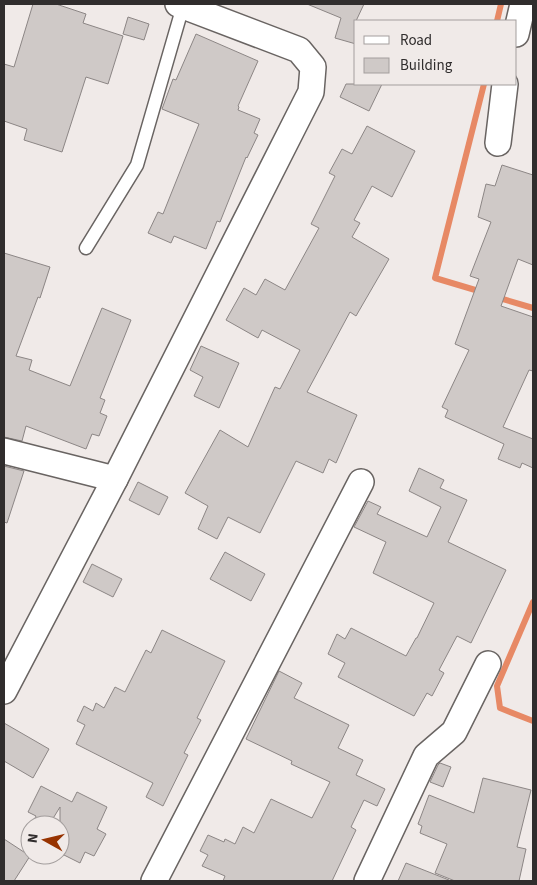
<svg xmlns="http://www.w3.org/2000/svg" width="537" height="885" font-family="'Source Sans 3',sans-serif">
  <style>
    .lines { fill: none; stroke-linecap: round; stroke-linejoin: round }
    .stream { stroke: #e78965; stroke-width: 6 }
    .building { fill: #cfc9c7; stroke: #8c8685 }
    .service-casing { stroke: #696462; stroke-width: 15 }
    .minor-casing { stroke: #696462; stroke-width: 28 }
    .service { stroke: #fff; stroke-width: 12 }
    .minor { stroke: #fff; stroke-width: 25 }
  </style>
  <rect width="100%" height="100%" fill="#f0eae8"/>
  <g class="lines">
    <g class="stream">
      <polyline points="497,21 501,4"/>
      <polyline points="482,292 435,278 484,84"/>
      <polyline points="496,297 533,308"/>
      <polyline points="533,602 497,686 500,708 533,721"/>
    </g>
  </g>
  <g class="building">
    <polygon points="33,4 56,4 86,14 83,23 123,36 108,84 86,77 62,152 24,140 27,129 4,121 4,64 14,67"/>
    <polygon points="307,4 364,4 356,21 356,44 335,38 341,18"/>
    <polygon points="128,17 149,24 144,40 123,34"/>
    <polygon points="196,34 258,61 238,106 239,107 238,110 260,119 254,133 258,135 247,158 246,157 220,222 217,221 206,249 174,236 171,243 148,233 158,212 163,214 199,124 162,109 173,79 176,80"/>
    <polygon points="346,84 382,84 369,111 340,97"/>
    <polygon points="367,126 415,151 392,197 372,186 354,220 360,223 352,237 389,259 356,316 350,312 307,392 357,415 336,463 329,459 323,473 296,461 260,533 228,517 217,539 198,529 208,506 185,493 220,430 248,447 275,387 280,389 300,350 262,330 258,338 226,320 244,288 256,295 265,279 285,290 319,228 311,224 335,176 329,173 342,149 352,154"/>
    <polygon points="502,165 533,175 533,265 518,259 501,306 533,317 533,371 529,370 503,427 533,439 533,468 522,463 520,468 498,459 504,444 445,417 448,410 442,407 469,350 455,344 479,279 470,276 491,222 478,217 486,184 495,186"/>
    <polygon points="4,253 50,267 40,298 38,297 16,356 32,360 29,370 70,386 102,308 131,320 100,398 105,400 100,413 107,416 99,436 92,434 86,449 26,426 22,441 4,437"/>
    <polygon points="201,346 239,363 219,408 194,396 203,377 190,370"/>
    <polygon points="4,466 24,471 7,523 4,522"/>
    <polygon points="419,468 444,480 440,488 467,500 448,542 506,570 471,643 457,636 439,670 444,673 432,696 427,693 414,716 338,677 345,663 328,654 337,634 345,639 351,628 406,656 416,638 417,638 434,603 373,573 386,542 354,527 368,501 381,507 377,514 427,537 441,507 409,491"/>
    <polygon points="138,482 168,497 159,515 129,500"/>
    <polygon points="225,552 265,574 251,601 210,579"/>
    <polygon points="92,564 122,579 113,597 83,582"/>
    <polygon points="162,630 225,661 197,718 201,720 184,753 188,755 163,806 146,797 153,783 76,744 85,725 77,721 84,706 93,711 96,703 104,708 115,687 125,692 146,650 151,653"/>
    <polygon points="279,671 302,683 294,698 349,725 338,748 363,760 356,775 385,789 377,806 364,800 351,827 356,830 332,881 223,881 225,876 202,866 208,855 200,851 208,835 224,842 225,839 235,844 243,827 254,833 271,799 312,818 330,782 291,764 292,761 246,739"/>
    <polygon points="4,723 49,749 33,778 4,761"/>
    <polygon points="440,763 451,767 443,787 430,782 438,765"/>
    <polygon points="483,778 531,790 517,847 526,849 519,881 455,881 435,873 447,844 420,833 422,826 418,824 429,795 474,813"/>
    <polygon points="41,786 72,802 77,792 107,807 97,829 106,834 94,856 85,852 80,863 60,853 60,807 49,825 32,825 36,816 28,812"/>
    <polygon points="4,839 30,856 14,881 4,881"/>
    <polygon points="406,863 449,880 449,881 398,881"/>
  </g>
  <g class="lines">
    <defs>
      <polyline id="service" points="86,248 137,165 183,6"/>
      <g id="minor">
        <polyline points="516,34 523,4"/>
        <polyline points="498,143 505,84"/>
        <polyline points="4,451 115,479"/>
        <polyline points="4,691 115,479 311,92 313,67 299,50 178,4"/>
        <polyline points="154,881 361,482"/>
        <polyline points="367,881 426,756 454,732 488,664"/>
      </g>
    </defs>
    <use href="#service" class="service-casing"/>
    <use href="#minor" class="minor-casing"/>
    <use href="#service" class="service"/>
    <use href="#minor" class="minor"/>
  </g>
  <rect width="537" height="885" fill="none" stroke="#302d2d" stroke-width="10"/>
  <rect x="354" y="20" width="162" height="65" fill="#f0eae8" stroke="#a39e9d"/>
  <rect x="364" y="36" width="25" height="8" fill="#ffffff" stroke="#a39e9d"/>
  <text x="400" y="45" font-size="15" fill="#302d2d">Road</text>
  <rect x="364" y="58" width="25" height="15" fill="#cfc9c7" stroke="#a39e9d"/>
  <text x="400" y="70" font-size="15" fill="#302d2d">Building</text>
  <g transform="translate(45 840) rotate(278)"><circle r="24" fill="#f0eae8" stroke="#a39e9d"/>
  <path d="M0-4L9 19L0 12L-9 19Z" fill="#973300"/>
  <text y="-8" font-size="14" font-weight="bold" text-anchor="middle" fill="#302d2d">N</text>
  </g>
</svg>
